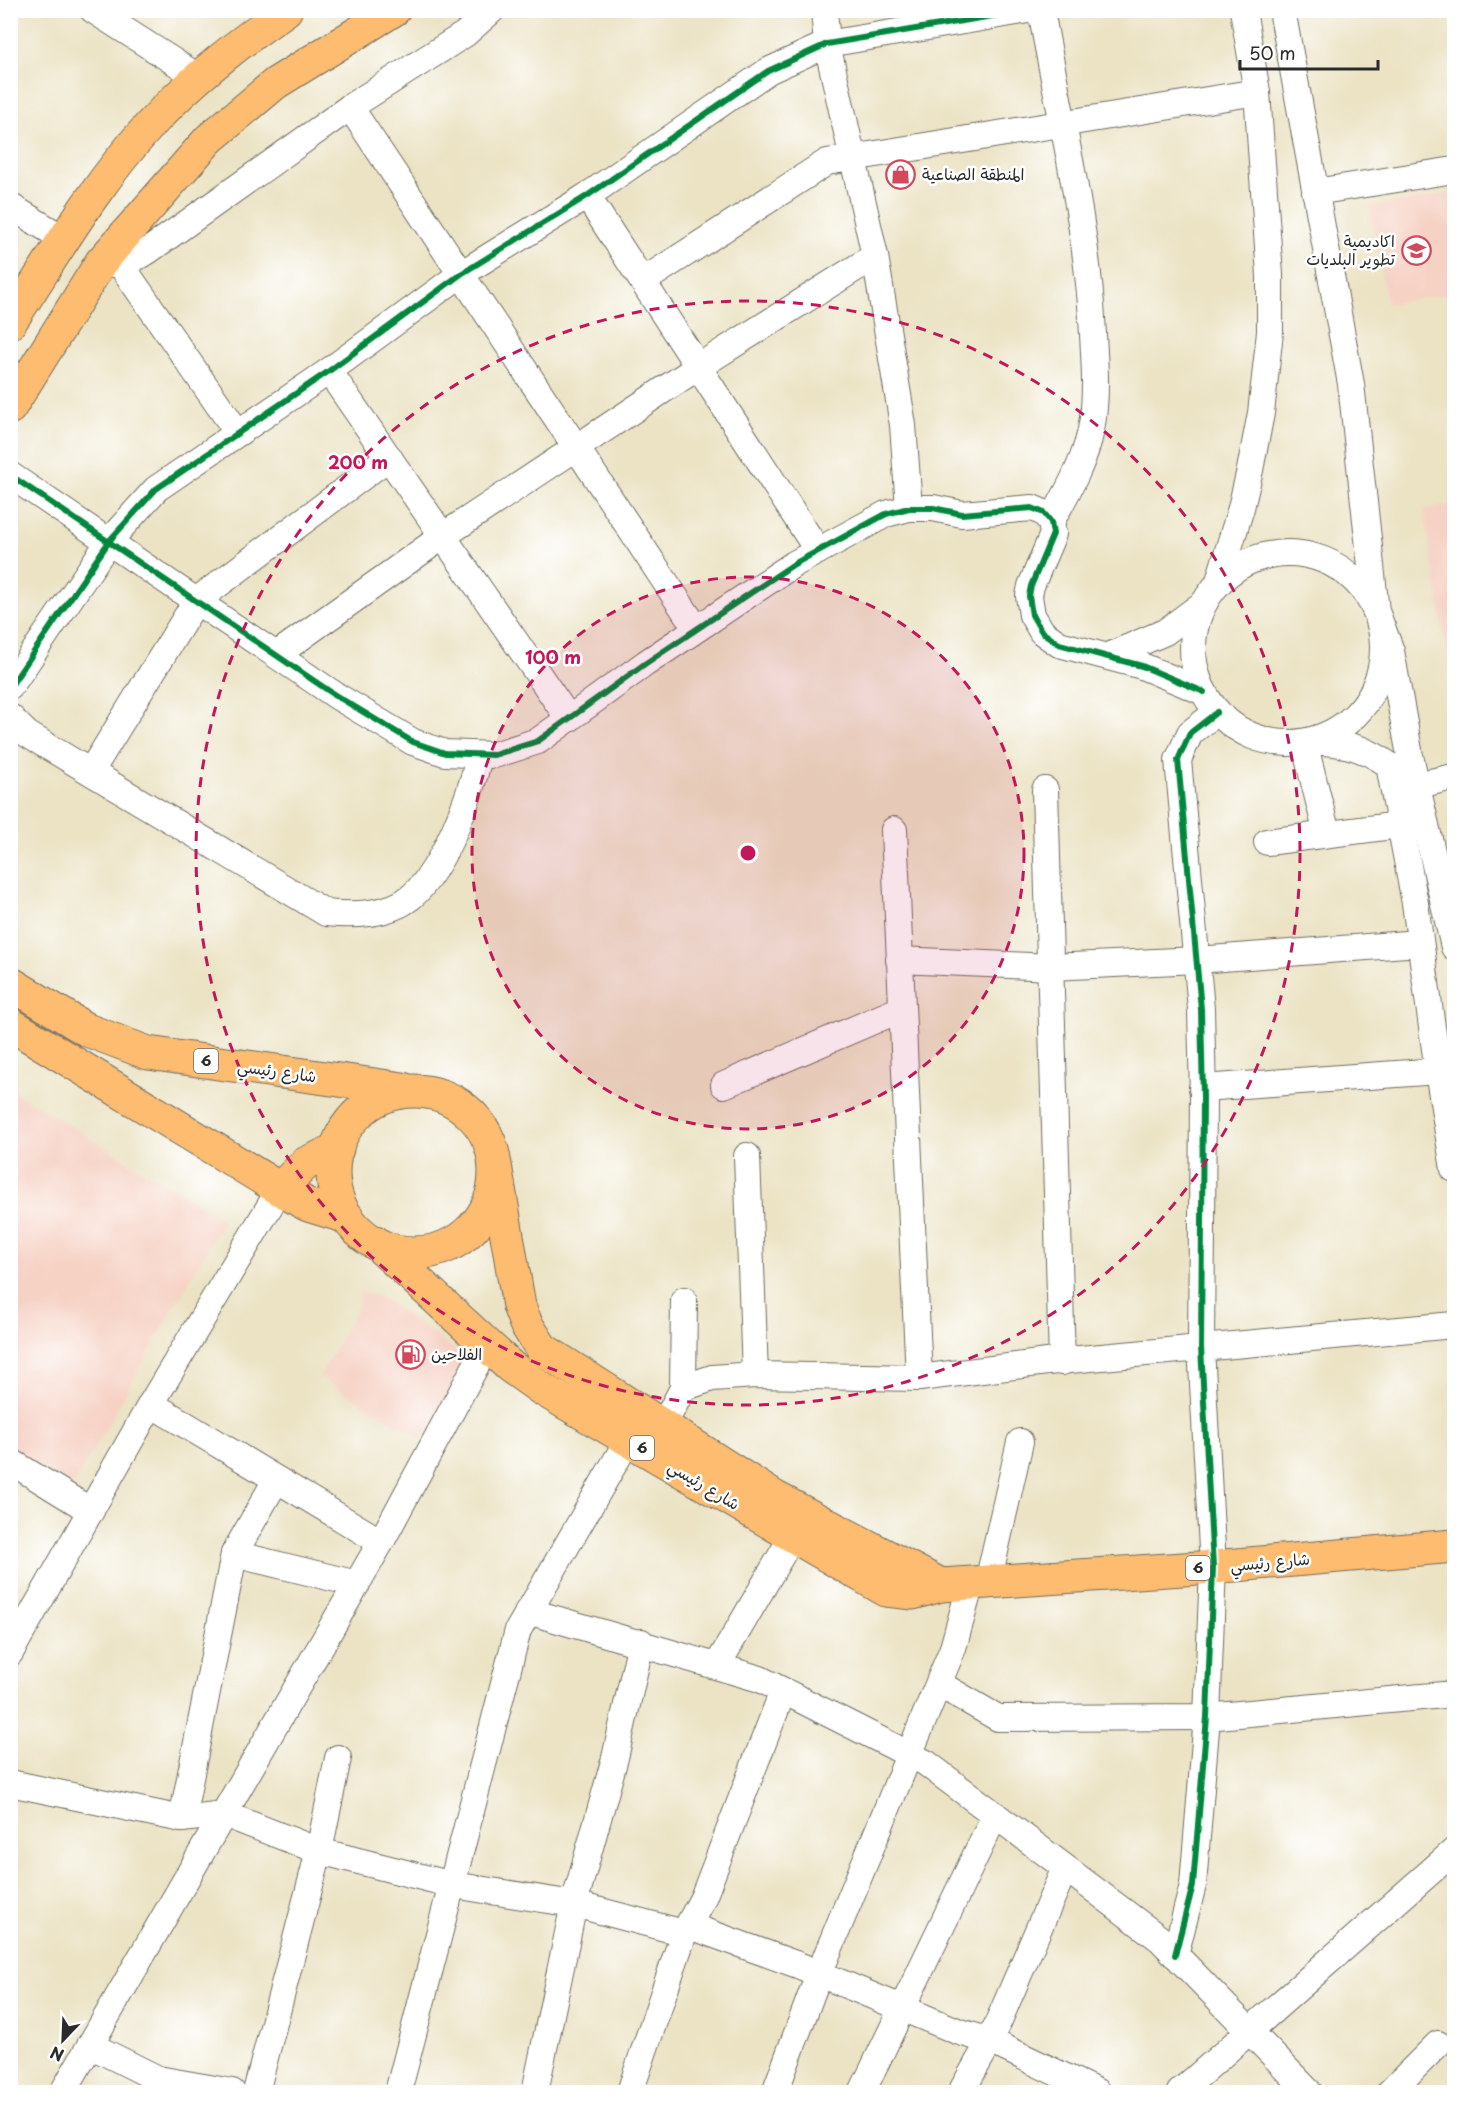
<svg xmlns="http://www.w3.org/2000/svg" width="1465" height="2103" font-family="'Playpen Sans','Playpen Sans Arabic',sans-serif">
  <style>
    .built { fill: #f6d2c4 }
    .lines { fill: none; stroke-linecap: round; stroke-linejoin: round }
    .minor-casing { stroke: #6e6b61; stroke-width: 28 }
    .major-casing { stroke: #6e6b61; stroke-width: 34 }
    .highway-casing { stroke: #6e6b61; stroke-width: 35 }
    .minor { stroke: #fff; stroke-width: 26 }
    .major { stroke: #fdbc6f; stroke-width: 32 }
    .highway { stroke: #fdbc6f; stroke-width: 33 }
    .cycleway-casing { stroke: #fff; stroke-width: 10 }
    .cycleway { stroke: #00873e; stroke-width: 6 }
    .ring { fill: none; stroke: #c2185b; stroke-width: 3; stroke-dasharray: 10 8 }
    .labels { text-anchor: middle; stroke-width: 5; stroke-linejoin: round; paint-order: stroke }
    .shield { fill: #fff; stroke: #6b6b6b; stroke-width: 1.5 }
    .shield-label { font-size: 15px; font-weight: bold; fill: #2b2b2b }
    .poi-label { font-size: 16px; fill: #2b2b2b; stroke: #fff; text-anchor: start }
    .street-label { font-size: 16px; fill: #2b2b2b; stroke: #fff }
    .centre { fill: #c2185b; stroke: #fff; stroke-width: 3 }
    .ring-label { font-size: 18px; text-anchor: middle; font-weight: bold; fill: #c2185b; stroke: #fff; stroke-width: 5; stroke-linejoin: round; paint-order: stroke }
  </style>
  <rect width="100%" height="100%" fill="#fff"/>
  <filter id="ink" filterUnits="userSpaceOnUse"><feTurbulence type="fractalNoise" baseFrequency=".0167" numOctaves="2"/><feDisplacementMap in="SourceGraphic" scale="12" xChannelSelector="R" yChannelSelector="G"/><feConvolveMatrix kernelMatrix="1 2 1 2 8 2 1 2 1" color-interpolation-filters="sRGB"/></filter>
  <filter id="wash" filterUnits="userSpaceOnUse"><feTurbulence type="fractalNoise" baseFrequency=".008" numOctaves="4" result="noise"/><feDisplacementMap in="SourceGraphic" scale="24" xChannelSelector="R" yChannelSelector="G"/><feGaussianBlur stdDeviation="1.35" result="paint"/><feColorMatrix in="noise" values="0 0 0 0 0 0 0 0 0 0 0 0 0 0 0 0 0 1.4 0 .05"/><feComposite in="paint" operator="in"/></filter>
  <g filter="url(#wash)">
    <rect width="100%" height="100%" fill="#ebe3c4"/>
    <g class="built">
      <polygon points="1454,193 1454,293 1387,304 1370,207"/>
      <polygon points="1454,505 1454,697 1424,509"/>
      <polygon points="10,1089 224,1220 73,1486 11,1447"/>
      <polygon points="360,1292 382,1298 468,1359 423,1440 319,1377 359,1305"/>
    </g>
  </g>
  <g filter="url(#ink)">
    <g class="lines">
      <defs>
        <g id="minor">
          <polyline points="93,10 198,77"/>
          <polyline points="824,10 827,44 875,256 903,425 909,508"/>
          <path d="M1041,10c19,108 47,216 52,325 2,32 4,64 -2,95 -7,34 -24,62 -40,92"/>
          <polyline points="1282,10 1351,384 1376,611 1391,651 1410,756 1454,947"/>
          <polyline points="350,107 696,628"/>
          <polyline points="1315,192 1454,170"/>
          <polyline points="587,196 818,551"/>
          <polyline points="10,206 64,239"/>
          <polyline points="101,262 121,265 148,251 350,107 465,34 492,10"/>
          <polyline points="121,265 238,433"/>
          <polyline points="643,281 827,162 1257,92"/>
          <polyline points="329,371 569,719"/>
          <polyline points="10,475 335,695 413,742 445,753 494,755 538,741 646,663 794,564 886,514 909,508 933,508 962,514 1032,508 1044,513 1051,522 1053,534 1031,586 1029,596 1032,615 1042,632 1059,644 1142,666 1204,692"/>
          <circle cx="1288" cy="648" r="95"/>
          <polyline points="1218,584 1241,508 1250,470 1261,413 1270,332 1270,275 1257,92 1243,10"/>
          <polyline points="276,655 443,536 698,367 875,256"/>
          <polyline points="1111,655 1165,632 1204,603"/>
          <polyline points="10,687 110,540 156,489 329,371 461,274 587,196 768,71 827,44 1028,10"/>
          <path d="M10,717l17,17 299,179c27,3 63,2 85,-16 32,-27 60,-101 68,-141"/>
          <polyline points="91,771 196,601 389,457"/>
          <polyline points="1417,785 1454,777"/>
          <polyline points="1045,790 1062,1362"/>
          <polyline points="894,830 919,1378"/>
          <path d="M1327,834l-23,-92c32,-1 58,3 85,23l26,138 23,168 16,98"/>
          <polyline points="1267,842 1400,825"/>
          <polyline points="899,960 1051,967 1197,960 1419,943"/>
          <polyline points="724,1085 901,1009"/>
          <polyline points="1202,1088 1438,1071"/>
          <polyline points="747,1156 755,1375"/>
          <polyline points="683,1388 684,1300"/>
          <polyline points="151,1404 381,1542"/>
          <polyline points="662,1428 683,1388 712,1378 755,1375 919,1378 1047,1362 1454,1325"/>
          <polyline points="10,1461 91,1511"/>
          <polyline points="234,1554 357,1584"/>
          <polyline points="988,1582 1020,1442"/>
          <polyline points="528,1611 760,1679 926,1763 1160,1939 1309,2092"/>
          <polyline points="10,1653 151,1404 280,1189"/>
          <polyline points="717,1666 792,1537"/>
          <polyline points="939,1684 998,1718 1207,1717 1454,1694"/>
          <polyline points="10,1783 182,1819 224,1814 319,1851 453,1885 574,1904 684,1933"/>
          <polyline points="182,1819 234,1554 276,1480"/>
          <polyline points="690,1926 798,1965 957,2031 990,2041 1097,2092"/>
          <polyline points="1175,1955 1193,1885 1207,1717 1213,1567 1201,1347 1203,1097 1201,1009 1178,760 1190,733 1217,712"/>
          <polyline points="90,2045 158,2079 232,2092"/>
          <polyline points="63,2092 381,1542 487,1345"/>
          <polyline points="256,2092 319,1851 338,1758"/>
          <polyline points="398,2092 518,1630 628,1440"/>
          <polyline points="535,2092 574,1904 615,1758 641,1642"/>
          <polyline points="630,2092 684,1933 703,1898 783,1691"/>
          <polyline points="775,2092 819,1974 953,1648 971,1583"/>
          <polyline points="862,2092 995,1815"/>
          <polyline points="961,2092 990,2041 1065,1868"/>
          <polyline points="1180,2092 1454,1851"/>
          <polyline points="1390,2092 1438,2044"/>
        </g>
        <g id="major">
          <path d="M10,323c44,-67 85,-139 140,-198 40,-44 87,-81 136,-115"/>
          <polyline points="10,408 101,262 209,139 276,83 394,10"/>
        </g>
        <g id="highway">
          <polyline points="10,983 87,1030 148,1053 403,1089"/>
          <polyline points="10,1024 280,1189 308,1205 347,1217"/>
          <circle cx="414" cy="1172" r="81"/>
          <polyline points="495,1165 519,1306 526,1324 542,1349 774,1497 941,1585"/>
          <polyline points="280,1189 305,1164 337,1149"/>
          <polyline points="375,1242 511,1367 542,1389 886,1590 913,1593 941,1585 1213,1567 1454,1546"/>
        </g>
      </defs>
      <use href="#minor" class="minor-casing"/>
      <use href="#major" class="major-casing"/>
      <use href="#highway" class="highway-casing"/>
      <use href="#minor" class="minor"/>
      <use href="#major" class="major"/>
      <use href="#highway" class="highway"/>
      <defs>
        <g id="cycleway">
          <polyline points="10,475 335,695 413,742 445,753 494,755 538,741 646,663 794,564 886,514 909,508 933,508 962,514 1032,508 1044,513 1051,522 1053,534 1031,586 1029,596 1032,615 1042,632 1059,644 1142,666 1204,692"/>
          <polyline points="10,687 110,540 156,489 329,371 461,274 587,196 768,71 827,44 1028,10"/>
          <polyline points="1175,1955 1193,1885 1207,1717 1213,1567 1201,1347 1203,1097 1201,1009 1178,760 1190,733 1217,712"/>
        </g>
      </defs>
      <use href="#cycleway" class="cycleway-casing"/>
      <use href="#cycleway" class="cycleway"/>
    </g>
  </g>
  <circle cx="748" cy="853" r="276" fill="#c2185b" fill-opacity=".12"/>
  <g class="ring">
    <circle cx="748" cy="853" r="276"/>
    <circle cx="748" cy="853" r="552"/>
  </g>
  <defs>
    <symbol id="shop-ring" viewBox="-11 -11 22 22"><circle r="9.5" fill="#fff" stroke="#d1495b" stroke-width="1.5"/><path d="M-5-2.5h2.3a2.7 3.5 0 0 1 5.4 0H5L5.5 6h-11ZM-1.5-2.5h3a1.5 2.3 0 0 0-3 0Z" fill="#d1495b"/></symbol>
    <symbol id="school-ring" viewBox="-11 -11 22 22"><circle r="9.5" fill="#fff" stroke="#d1495b" stroke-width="1.5"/><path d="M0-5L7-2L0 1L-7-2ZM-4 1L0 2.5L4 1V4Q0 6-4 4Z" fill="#d1495b"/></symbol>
    <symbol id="fuel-ring" viewBox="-11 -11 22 22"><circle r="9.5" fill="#fff" stroke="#d1495b" stroke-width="1.5"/><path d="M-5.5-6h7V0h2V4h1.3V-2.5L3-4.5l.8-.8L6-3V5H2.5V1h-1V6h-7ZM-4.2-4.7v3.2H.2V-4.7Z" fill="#d1495b"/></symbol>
  </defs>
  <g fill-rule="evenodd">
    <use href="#shop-ring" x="884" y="158" width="33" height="33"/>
    <use href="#school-ring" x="1400" y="234" width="33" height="33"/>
    <use href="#fuel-ring" x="394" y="1338" width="33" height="33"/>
  </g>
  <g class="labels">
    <g class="shield">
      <rect x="194" y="1049" width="24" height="24" rx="4.5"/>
      <rect x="630" y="1436" width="24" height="24" rx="4.5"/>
      <rect x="1186" y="1556" width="24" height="24" rx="4.5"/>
    </g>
    <g class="shield-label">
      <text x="206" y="1066">6</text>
      <text x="642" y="1453">6</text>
      <text x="1198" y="1573">6</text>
    </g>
    <g class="poi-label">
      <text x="922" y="180">المنطقة الصناعية</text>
      <text x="1395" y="247" text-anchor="end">اكاديمية<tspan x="1395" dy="18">تطوير البلديات</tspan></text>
      <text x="431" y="1360">الفلاحين</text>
    </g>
    <g class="street-label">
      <text transform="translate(277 1071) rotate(8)" y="6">شارع رئيسي</text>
      <text transform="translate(704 1485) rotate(31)" y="6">شارع رئيسي</text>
      <text transform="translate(1270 1562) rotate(-5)" y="6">شارع رئيسي</text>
    </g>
  </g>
  <circle cx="748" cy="853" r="9" class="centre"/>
  <g class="ring-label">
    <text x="358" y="469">200 m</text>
    <text x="553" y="664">100 m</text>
  </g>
  <rect width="1465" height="2103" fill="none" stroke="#fff" stroke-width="36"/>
  <g transform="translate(63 2040) rotate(203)" stroke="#ffffff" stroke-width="4.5" paint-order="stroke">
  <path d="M0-4.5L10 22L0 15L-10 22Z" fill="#2b2b2b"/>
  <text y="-9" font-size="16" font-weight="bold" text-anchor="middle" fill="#2b2b2b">N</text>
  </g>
  <path d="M1240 60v9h138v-9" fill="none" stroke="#2b2b2b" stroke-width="3"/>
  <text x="1249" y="60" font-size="18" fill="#2b2b2b" stroke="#ffffff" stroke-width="4.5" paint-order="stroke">50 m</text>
</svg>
